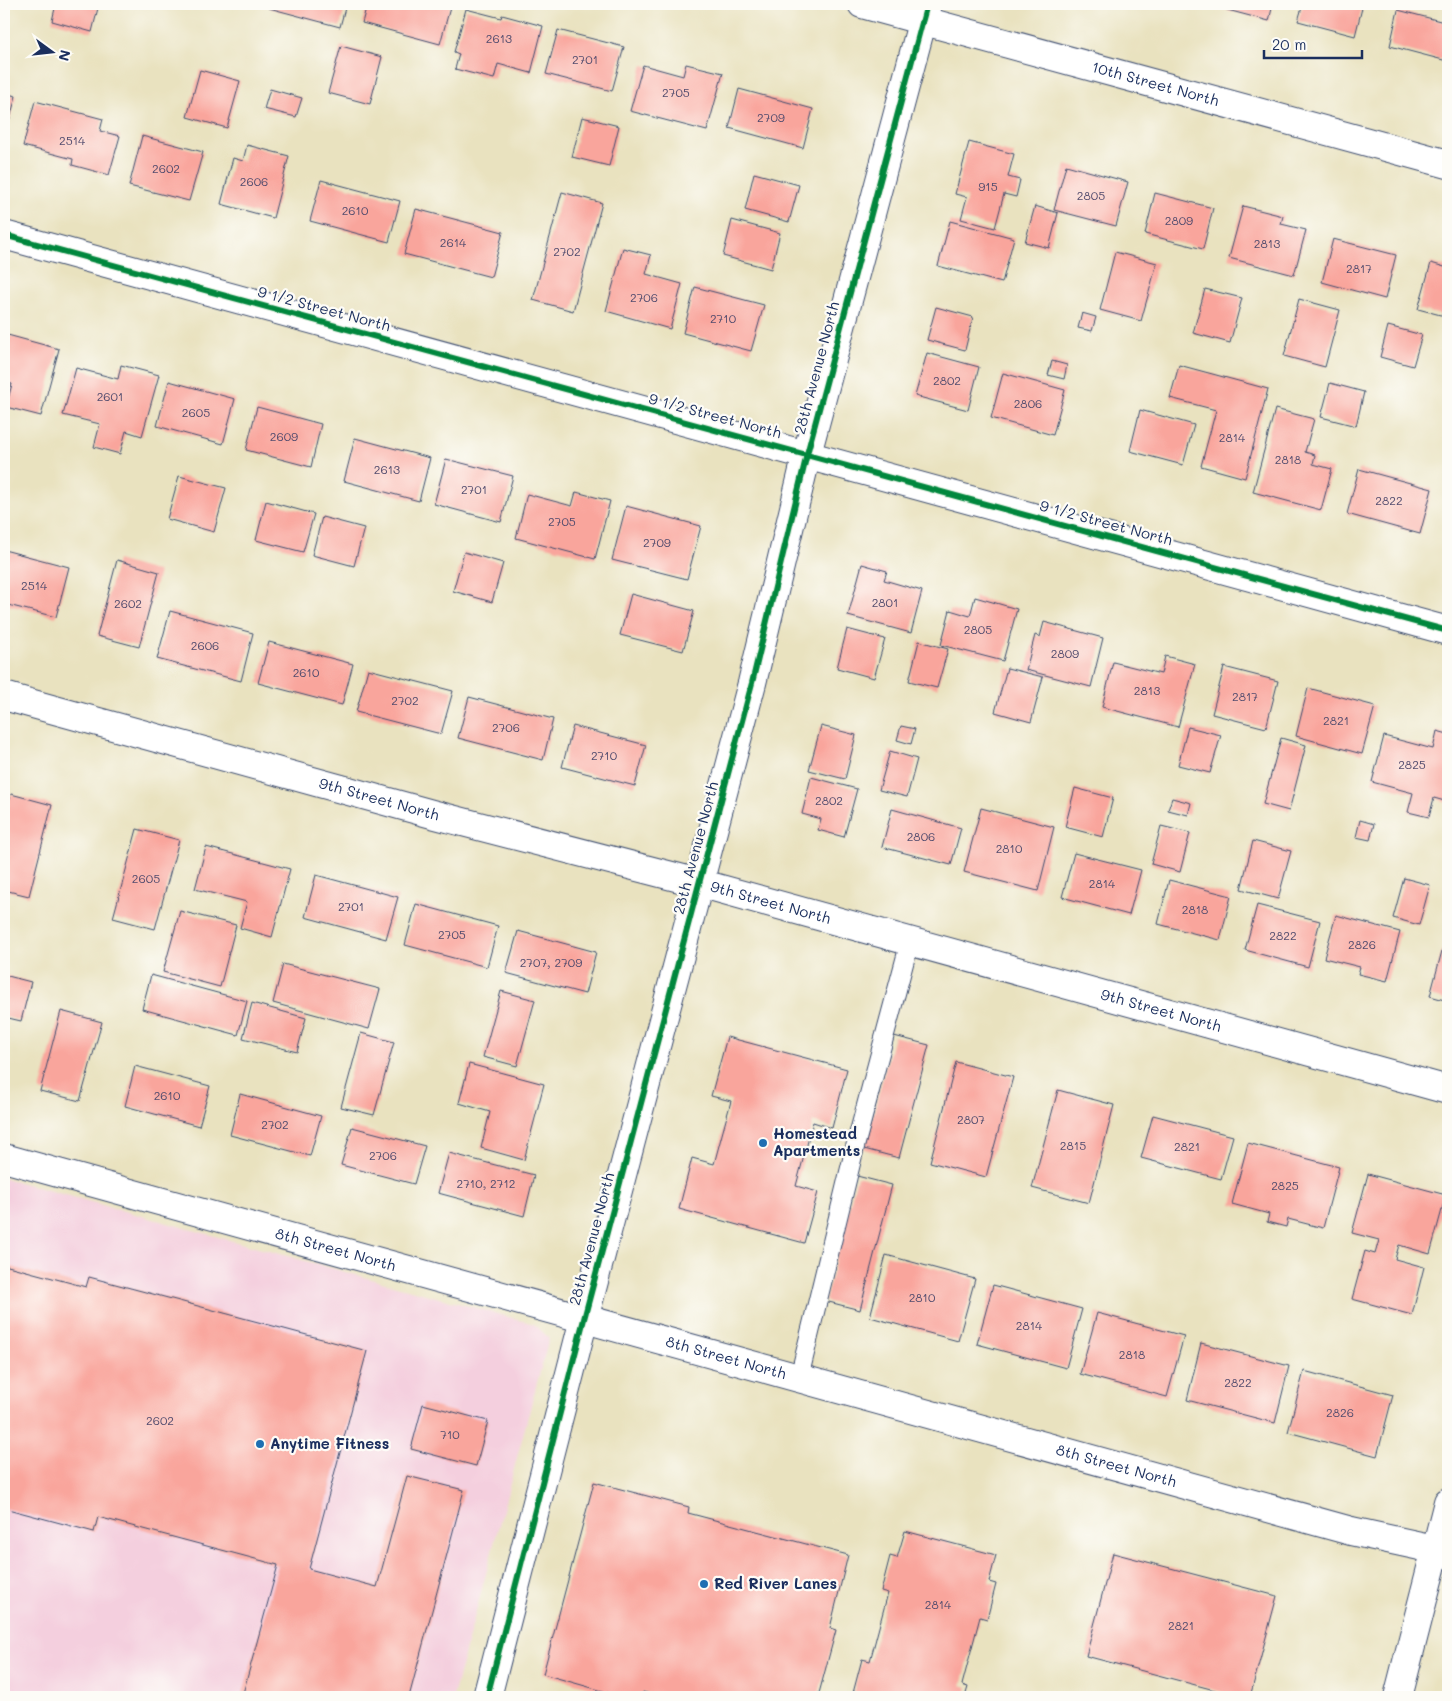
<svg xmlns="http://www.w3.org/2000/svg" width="1452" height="1701" font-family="Mali,sans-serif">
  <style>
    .built { fill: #f4cfde }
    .building { fill: #f9a59c }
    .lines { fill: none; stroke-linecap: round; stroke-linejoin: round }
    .lane-casing { stroke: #3a4a6d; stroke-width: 20 }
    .street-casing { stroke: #3a4a6d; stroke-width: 30 }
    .lane { stroke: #fff; stroke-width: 18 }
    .street { stroke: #fff; stroke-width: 28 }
    .cycleway-casing { stroke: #fdfcf7; stroke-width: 9 }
    .cycleway { stroke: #00873e; stroke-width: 6 }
    .poi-dot { fill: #1f6fb2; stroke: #fdfcf7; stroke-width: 2 }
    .labels { text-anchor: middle; stroke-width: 4.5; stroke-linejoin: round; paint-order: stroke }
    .number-label { font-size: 12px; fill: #524c6e }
    .street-label { font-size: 15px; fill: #1b2f5e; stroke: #fdfcf7 }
    .poi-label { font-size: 15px; font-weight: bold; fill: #1b2f5e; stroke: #fdfcf7; text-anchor: start }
  </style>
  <rect width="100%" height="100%" fill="#fdfcf7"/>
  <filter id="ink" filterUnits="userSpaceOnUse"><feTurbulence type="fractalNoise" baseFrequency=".02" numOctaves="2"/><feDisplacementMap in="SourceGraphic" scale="10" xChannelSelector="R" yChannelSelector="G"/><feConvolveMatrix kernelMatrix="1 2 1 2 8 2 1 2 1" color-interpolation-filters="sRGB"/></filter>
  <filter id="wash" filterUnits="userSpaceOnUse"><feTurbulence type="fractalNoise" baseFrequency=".0096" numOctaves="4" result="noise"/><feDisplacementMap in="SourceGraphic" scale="20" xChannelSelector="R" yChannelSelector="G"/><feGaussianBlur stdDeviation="1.12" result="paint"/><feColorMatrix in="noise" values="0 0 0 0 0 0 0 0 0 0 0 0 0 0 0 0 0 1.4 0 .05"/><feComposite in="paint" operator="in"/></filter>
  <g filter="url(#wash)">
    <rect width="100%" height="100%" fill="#e9e2bf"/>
    <polygon class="built" points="4,1178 534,1324 549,1338 453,1697 4,1697"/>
    <g id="blocks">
      <g class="building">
        <polygon points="56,4 99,4 92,32 52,21"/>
        <polygon points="270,4 346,4 340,27 269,8"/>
        <polygon points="367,4 451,4 440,44 362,23"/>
        <polygon points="1205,4 1273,4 1269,21"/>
        <polygon points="1303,4 1363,4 1355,36 1298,21"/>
        <polygon points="466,9 501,18 502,15 543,26 531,73 498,64 494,79 455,69 459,54 454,52"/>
        <polygon points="1398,10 1448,23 1447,61 1390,46"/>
        <polygon points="558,30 624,47 612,91 546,74"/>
        <polygon points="341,46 382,57 370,104 328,93"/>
        <polygon points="686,64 723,73 707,131 630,111 643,65 683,76"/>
        <polygon points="200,70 240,81 227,128 187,117"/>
        <polygon points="270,89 302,98 296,117 264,109"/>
        <polygon points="739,89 813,109 803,148 729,128"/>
        <polygon points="4,93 16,96 4,141"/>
        <polygon points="35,101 103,119 100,131 120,136 109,175 72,165 73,159 23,146"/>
        <polygon points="582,117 619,126 609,166 572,157"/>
        <polygon points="142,136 203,152 189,201 129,186"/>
        <polygon points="969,142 1014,154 1008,177 1020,180 1016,197 1004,194 995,228 961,219 967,197 955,194"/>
        <polygon points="247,145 289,156 273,218 221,204 233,158 243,161"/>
        <polygon points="1066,165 1128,182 1116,226 1054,210"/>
        <polygon points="754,173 799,185 789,222 745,210"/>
        <polygon points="321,180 400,201 389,242 310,221"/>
        <polygon points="562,192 602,203 573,311 533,300"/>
        <polygon points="1155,193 1213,208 1203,249 1145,234"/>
        <polygon points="1035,206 1058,213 1049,248 1025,242"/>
        <polygon points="1243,206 1283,216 1281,224 1306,230 1294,275 1229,258"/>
        <polygon points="416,209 503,232 491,277 404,254"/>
        <polygon points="732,220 780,233 771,269 723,256"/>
        <polygon points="950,221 1014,238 1002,283 938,266"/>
        <polygon points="1333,239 1396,255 1385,299 1322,282"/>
        <polygon points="623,248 651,255 646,274 682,284 670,329 606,311"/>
        <polygon points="1115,252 1157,263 1141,321 1100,310"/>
        <polygon points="1431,263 1448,268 1448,317 1418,309"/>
        <polygon points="695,287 764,305 751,351 683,333"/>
        <polygon points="1205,289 1242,298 1230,343 1193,333"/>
        <polygon points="1299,299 1340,310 1325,367 1284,356"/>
        <polygon points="936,307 973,317 965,350 927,340"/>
        <polygon points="1082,313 1096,317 1092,331 1078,328"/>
        <polygon points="1388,326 1422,335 1413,366 1380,357"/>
        <polygon points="4,334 59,349 41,416 6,407 12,384 4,382"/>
        <polygon points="927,353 979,367 968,410 915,396"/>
        <polygon points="1052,361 1067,365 1064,379 1048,375"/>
        <polygon points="121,365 159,375 142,436 126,431 120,454 94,447 100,424 63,415 76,368 118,379"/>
        <polygon points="1179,365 1268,389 1245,478 1201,466 1216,410 1170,398"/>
        <polygon points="1003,373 1065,390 1053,435 991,418"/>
        <polygon points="169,381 235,399 223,444 157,426"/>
        <polygon points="1330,383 1364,392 1356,426 1321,417"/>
        <polygon points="257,407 321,424 311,467 246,450"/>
        <polygon points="1275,409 1314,419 1305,452 1315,455 1313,464 1332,469 1321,510 1253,492"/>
        <polygon points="1140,410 1194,425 1183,465 1130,451"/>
        <polygon points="355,438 430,458 419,501 344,481"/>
        <polygon points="446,459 513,476 501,522 434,504"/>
        <polygon points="1359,469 1432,489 1420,534 1347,514"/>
        <polygon points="179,476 226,488 214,532 167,519"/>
        <polygon points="576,492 610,501 595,559 516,538 527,494 572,506"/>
        <polygon points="266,501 314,514 303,552 256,540"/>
        <polygon points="626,506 701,526 687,579 612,560"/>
        <polygon points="322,517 364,528 354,566 312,555"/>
        <polygon points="4,550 69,567 56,617 4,604"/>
        <polygon points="464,552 503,563 492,602 453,591"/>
        <polygon points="117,560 159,572 139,647 97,636"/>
        <polygon points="862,564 887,571 884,580 922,591 911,633 848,616"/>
        <polygon points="631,594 694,611 683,651 620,635"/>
        <polygon points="975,597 1017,609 1003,661 941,645 950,610 970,616"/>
        <polygon points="170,611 253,633 241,681 157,659"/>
        <polygon points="1044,622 1103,638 1091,687 1026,670 1035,635 1040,637"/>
        <polygon points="847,629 885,639 874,678 837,668"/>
        <polygon points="919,641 948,649 937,688 909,681"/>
        <polygon points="269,642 353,664 342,705 258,683"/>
        <polygon points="1165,656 1195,664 1178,727 1102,707 1113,662 1161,674"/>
        <polygon points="1224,667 1278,681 1266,728 1212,714"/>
        <polygon points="1007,668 1043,677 1031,722 995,712"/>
        <polygon points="368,669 453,691 441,734 356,712"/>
        <polygon points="1308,688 1375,706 1362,754 1296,736"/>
        <polygon points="469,697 553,719 543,760 458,738"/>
        <polygon points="573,726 646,745 635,786 562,767"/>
        <polygon points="821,726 856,735 845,779 809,770"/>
        <polygon points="901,726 915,729 911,744 897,740"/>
        <polygon points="1188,727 1221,735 1210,773 1178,765"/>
        <polygon points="1437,731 1448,734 1448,802 1434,798 1429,817 1408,812 1413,793 1372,782 1384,736 1433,749"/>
        <polygon points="1281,738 1306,745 1289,811 1263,804"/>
        <polygon points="890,751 917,759 907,797 879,790"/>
        <polygon points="811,777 857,789 844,837 818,830 821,819 802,814"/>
        <polygon points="1075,788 1113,798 1103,837 1065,827"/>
        <polygon points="11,794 52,805 29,896 4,890 4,824"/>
        <polygon points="1172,798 1191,803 1188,815 1168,810"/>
        <polygon points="981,808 1054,827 1038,891 964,872"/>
        <polygon points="892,809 961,828 951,865 882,847"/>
        <polygon points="1360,820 1374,824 1370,840 1356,837"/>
        <polygon points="1161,826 1190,833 1180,872 1151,864"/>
        <polygon points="137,829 179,840 155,929 113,918"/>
        <polygon points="1253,841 1291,851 1278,899 1241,889"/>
        <polygon points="206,847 290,869 272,937 240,928 247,902 195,889"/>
        <polygon points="1074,853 1141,870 1129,915 1062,897"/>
        <polygon points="316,875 398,897 386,939 305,917"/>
        <polygon points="1404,878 1430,885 1419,925 1393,918"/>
        <polygon points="1169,880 1231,896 1220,940 1158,924"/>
        <polygon points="416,904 498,926 487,967 405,945"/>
        <polygon points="1257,905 1320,921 1308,967 1245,950"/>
        <polygon points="180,911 236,925 220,987 163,972"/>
        <polygon points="1336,915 1400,932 1387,981 1358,974 1360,967 1324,958"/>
        <polygon points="518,931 596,952 585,994 506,973"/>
        <polygon points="1447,932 1448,933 1448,1001 1430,996"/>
        <polygon points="283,964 380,989 369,1029 273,1003"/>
        <polygon points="4,975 31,982 21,1021 4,1017"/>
        <polygon points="151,975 247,1001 238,1035 142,1009"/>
        <polygon points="501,991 535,1000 517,1066 483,1057"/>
        <polygon points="252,1003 306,1018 297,1052 243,1038"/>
        <polygon points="61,1011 102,1022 80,1101 40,1091"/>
        <polygon points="361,1033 394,1042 374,1115 341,1107"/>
        <polygon points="894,1036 929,1045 899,1158 864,1149"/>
        <polygon points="727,1037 847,1069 832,1128 813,1122 796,1186 818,1192 804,1243 679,1209 692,1158 714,1164 731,1101 711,1096"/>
        <polygon points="956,1062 1013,1077 986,1177 930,1162"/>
        <polygon points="469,1064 544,1084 524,1160 481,1148 490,1112 459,1103"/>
        <polygon points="135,1066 210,1086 199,1126 125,1106"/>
        <polygon points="1058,1090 1114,1105 1089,1203 1032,1188"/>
        <polygon points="240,1094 321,1116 310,1156 230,1135"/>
        <polygon points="1153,1115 1233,1136 1221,1179 1141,1158"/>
        <polygon points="352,1127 425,1146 414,1184 341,1165"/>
        <polygon points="1248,1143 1339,1167 1323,1228 1288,1219 1286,1227 1267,1222 1269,1214 1232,1204"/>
        <polygon points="449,1153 534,1175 524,1216 438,1193"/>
        <polygon points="1368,1174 1446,1195 1430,1254 1399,1245 1395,1259 1424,1267 1412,1315 1352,1299 1365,1251 1375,1254 1379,1240 1352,1233"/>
        <polygon points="857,1176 892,1185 860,1310 825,1301"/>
        <polygon points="886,1255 975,1279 958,1341 870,1317"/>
        <polygon points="4,1265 86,1287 89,1277 367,1351 309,1569 377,1587 407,1476 464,1490 409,1697 242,1697 278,1565 98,1517 94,1532 4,1508"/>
        <polygon points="993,1285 1082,1309 1066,1368 977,1344"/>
        <polygon points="1097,1313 1184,1336 1167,1397 1080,1374"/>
        <polygon points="1201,1343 1289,1366 1275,1423 1187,1400"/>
        <polygon points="1304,1371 1393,1395 1377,1456 1288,1432"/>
        <polygon points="423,1404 488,1421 476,1466 411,1449"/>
        <polygon points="594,1482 689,1507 688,1513 848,1555 830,1628 836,1630 818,1697 662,1697 643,1692 641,1697 624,1697 543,1674"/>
        <polygon points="905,1531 996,1555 989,1582 996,1584 987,1619 980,1617 962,1685 968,1687 965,1697 860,1697 861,1695 853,1693 862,1659 870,1661 888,1593 881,1591 890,1556 897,1558"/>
        <polygon points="1113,1553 1277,1596 1250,1697 1241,1697 1086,1656"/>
      </g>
    </g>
  </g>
  <g filter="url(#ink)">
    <use href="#blocks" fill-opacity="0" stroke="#3a4a6d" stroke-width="1"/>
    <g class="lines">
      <defs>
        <polyline id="lane" points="799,1378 856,1143 910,941"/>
        <g id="street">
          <path id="s1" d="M862,4l586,160"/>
          <polyline points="4,235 1448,631"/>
          <path id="s2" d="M4,696l428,118 267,69 749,207"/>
          <path id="s3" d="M4,1158l1347,373 97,21"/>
          <polyline points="487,1697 584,1319 752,683 807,454 927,4"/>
          <polyline points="1398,1697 1448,1502"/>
        </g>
      </defs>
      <use href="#lane" class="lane-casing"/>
      <use href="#street" class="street-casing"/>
      <use href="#lane" class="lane"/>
      <use href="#street" class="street"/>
      <defs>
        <g id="cycleway">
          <polyline points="4,235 1448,631"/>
          <polyline points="487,1697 584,1319 752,683 807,454 927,4"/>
        </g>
      </defs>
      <use href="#cycleway" class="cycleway-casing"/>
      <use href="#cycleway" class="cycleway"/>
    </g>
  </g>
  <g class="poi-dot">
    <circle cx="763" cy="1143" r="5"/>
    <circle cx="260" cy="1444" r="5"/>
    <circle cx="704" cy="1584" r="5"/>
  </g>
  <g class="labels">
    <g class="number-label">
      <text x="499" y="43">2613</text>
      <text x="585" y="64">2701</text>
      <text x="676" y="97">2705</text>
      <text x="771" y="122">2709</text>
      <text x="72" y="145">2514</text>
      <text x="166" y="173">2602</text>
      <text x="254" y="186">2606</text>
      <text x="988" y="191">915</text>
      <text x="1091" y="200">2805</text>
      <text x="355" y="215">2610</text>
      <text x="1179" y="225">2809</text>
      <text x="453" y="247">2614</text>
      <text x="1267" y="248">2813</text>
      <text x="567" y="256">2702</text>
      <text x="1359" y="273">2817</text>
      <text x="644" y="302">2706</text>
      <text x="723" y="323">2710</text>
      <text x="947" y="385">2802</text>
      <text x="110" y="401">2601</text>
      <text x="1028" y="408">2806</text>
      <text x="196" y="417">2605</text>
      <text x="284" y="441">2609</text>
      <text x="1232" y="442">2814</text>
      <text x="1288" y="464">2818</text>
      <text x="387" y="474">2613</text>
      <text x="474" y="494">2701</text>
      <text x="1389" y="505">2822</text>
      <text x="562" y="526">2705</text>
      <text x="657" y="547">2709</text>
      <text x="34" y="590">2514</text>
      <text x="885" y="607">2801</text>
      <text x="128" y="608">2602</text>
      <text x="978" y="634">2805</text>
      <text x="205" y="650">2606</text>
      <text x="1065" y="658">2809</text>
      <text x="306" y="677">2610</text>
      <text x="1147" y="695">2813</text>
      <text x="1245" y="701">2817</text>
      <text x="405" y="705">2702</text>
      <text x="1336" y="725">2821</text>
      <text x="506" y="732">2706</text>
      <text x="604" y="760">2710</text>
      <text x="1412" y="769">2825</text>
      <text x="829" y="805">2802</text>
      <text x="921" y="841">2806</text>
      <text x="1009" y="853">2810</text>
      <text x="146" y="883">2605</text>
      <text x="1102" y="888">2814</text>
      <text x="351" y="911">2701</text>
      <text x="1195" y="914">2818</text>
      <text x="452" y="939">2705</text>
      <text x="1283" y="940">2822</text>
      <text x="1362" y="949">2826</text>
      <text x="551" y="967">2707, 2709</text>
      <text x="167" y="1100">2610</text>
      <text x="971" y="1124">2807</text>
      <text x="275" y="1129">2702</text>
      <text x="1073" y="1150">2815</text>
      <text x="1187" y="1151">2821</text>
      <text x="383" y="1160">2706</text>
      <text x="486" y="1188">2710, 2712</text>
      <text x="1285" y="1190">2825</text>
      <text x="922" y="1302">2810</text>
      <text x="1029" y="1330">2814</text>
      <text x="1132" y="1359">2818</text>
      <text x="1238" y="1387">2822</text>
      <text x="1340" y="1417">2826</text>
      <text x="160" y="1425">2602</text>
      <text x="450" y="1439">710</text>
      <text x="938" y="1609">2814</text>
      <text x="1181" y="1630">2821</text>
    </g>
    <g class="street-label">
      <text dy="5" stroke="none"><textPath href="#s1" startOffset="304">10th Street North</textPath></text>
      <text transform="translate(324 309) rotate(15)" y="5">9 1/2 Street North</text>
      <text transform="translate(817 368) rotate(-75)" y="5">28th Avenue North</text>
      <text transform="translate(715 416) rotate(15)" y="5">9 1/2 Street North</text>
      <text transform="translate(1106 523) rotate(15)" y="5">9 1/2 Street North</text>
      <text dy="5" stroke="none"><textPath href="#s2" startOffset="389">9th Street North</textPath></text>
      <text transform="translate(696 848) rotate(-75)" y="5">28th Avenue North</text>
      <text dy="5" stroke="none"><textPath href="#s2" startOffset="794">9th Street North</textPath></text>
      <text dy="5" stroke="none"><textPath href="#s2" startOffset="1199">9th Street North</textPath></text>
      <text transform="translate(592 1239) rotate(-75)" y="5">28th Avenue North</text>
      <text dy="5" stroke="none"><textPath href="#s3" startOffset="344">8th Street North</textPath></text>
      <text dy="5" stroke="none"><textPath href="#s3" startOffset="749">8th Street North</textPath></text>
      <text dy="5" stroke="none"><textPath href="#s3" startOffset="1154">8th Street North</textPath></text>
    </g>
    <g class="poi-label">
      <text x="773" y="1139">Homestead<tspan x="773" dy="17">Apartments</tspan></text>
      <text x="270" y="1449">Anytime Fitness</text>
      <text x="714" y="1589">Red River Lanes</text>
    </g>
  </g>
  <rect width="1452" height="1701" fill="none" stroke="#fdfcf7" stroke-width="20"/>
  <g transform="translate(52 52) rotate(105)" stroke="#fdfcf7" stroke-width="4" paint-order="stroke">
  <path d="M0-4L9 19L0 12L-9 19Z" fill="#1b2f5e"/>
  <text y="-8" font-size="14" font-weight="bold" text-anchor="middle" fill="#1b2f5e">N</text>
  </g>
  <path d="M1264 50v8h98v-8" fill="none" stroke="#1b2f5e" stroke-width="2.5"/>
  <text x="1272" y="50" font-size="15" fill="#1b2f5e" stroke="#fdfcf7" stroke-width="4" paint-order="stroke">20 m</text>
</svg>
